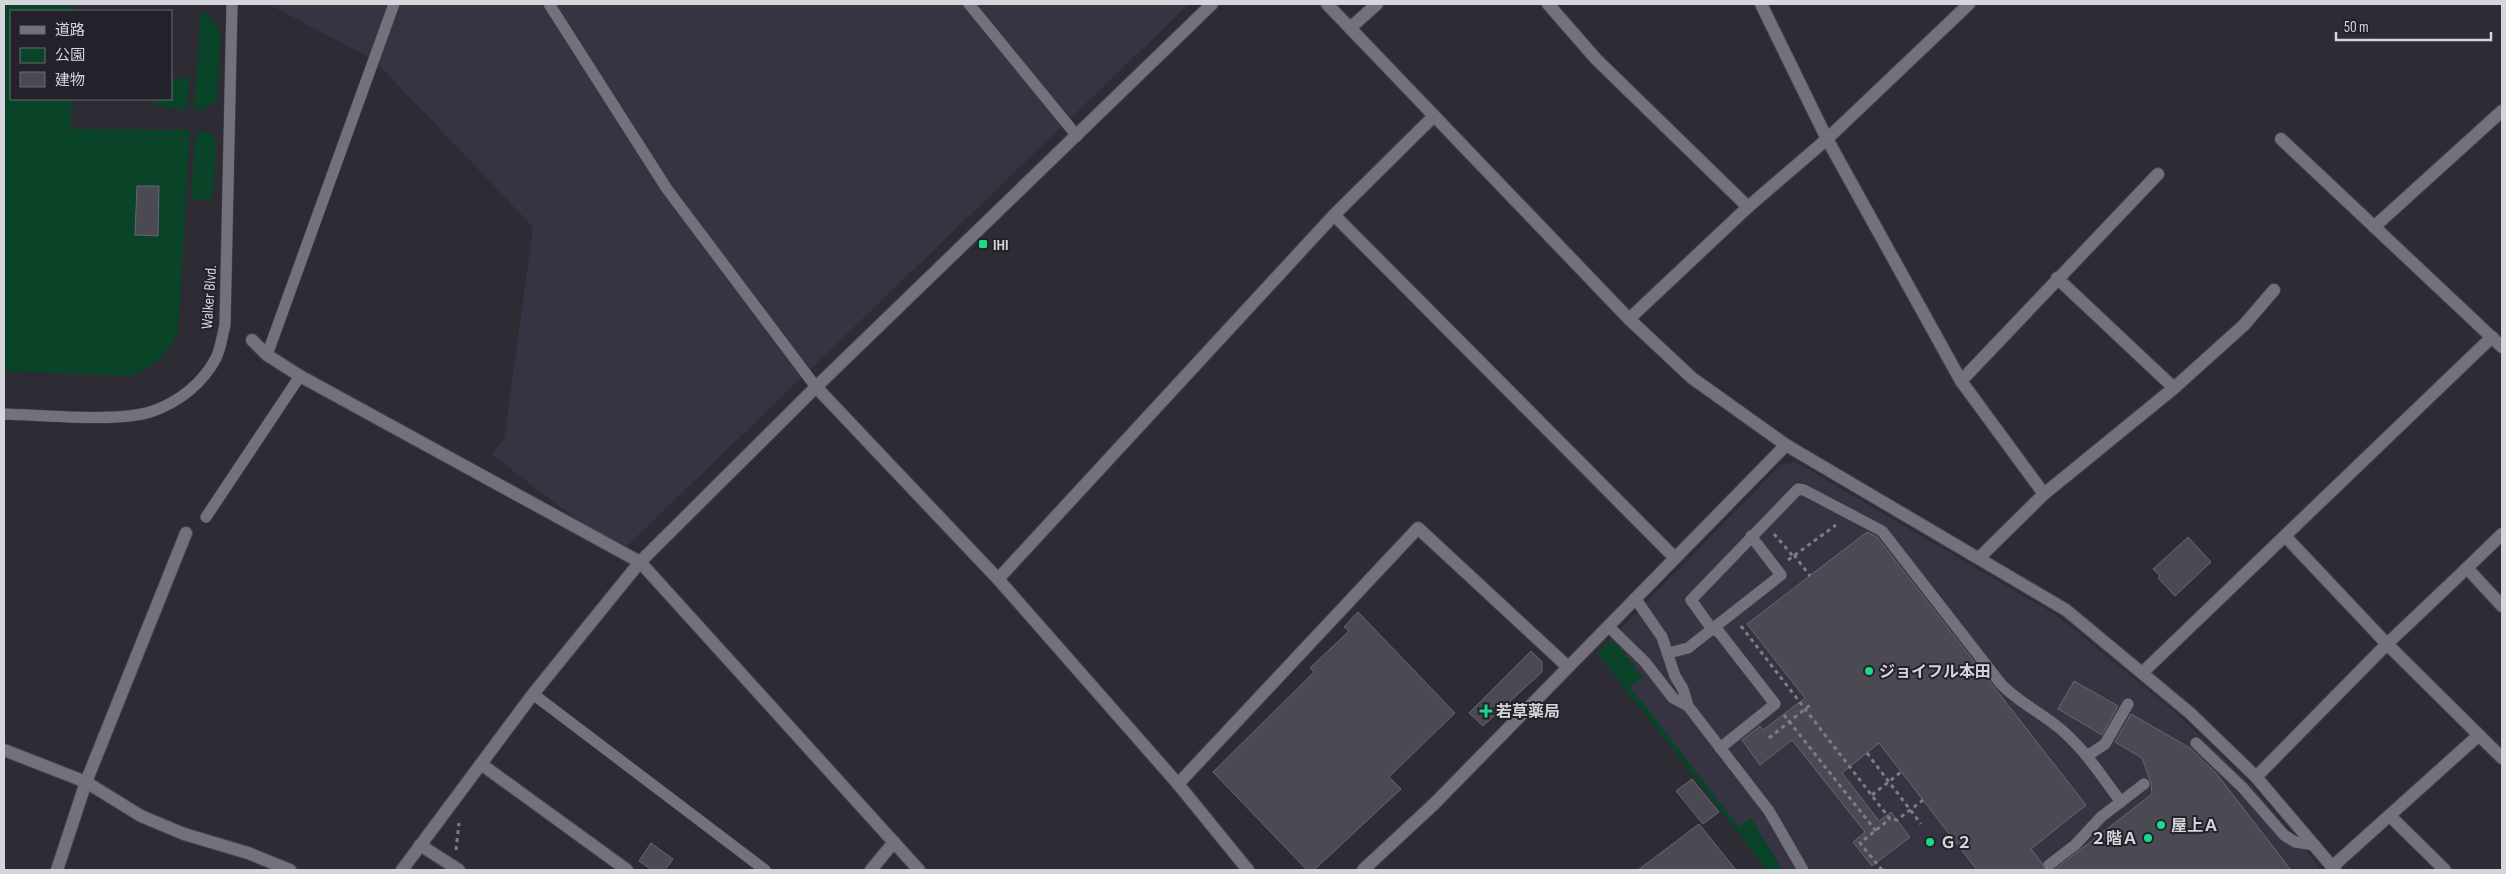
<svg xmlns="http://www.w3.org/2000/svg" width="2506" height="874" font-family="'Sofia Sans Condensed','Noto Sans JP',sans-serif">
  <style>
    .built { fill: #363342 }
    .green { fill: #094328 }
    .building { fill: #4b4a53; stroke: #686671 }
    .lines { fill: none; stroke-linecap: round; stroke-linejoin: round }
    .service-casing { stroke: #47464e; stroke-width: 12 }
    .minor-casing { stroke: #47464e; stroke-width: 14 }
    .tertiary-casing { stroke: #47464e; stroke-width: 14 }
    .path { stroke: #7e7d84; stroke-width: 3; stroke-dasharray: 4 4; stroke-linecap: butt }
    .service { stroke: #73717b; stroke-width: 11 }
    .minor { stroke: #73717b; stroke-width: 12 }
    .tertiary { stroke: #73717b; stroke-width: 12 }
    .poi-dot { fill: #1bd988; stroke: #23222a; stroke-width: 2 }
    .labels { text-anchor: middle; stroke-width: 4; stroke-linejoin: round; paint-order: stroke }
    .poi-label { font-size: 16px; font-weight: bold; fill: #d6d5db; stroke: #23222a; text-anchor: start }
    .street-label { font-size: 16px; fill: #d6d5db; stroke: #23222a }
  </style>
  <rect width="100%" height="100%" fill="#2d2b34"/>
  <g class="built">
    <polygon points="268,4 1189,4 627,546 589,529 491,454 504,440 533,227 374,60"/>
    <polygon points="1796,462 2058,616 2175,712 2249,782 2322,870 1767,870 1597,653 1780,465"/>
  </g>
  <g class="green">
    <path d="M4,4h68v7h-61v88h60v30l119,1 -12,202c-11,22 -24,35 -47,44l-127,-5z"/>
    <polygon points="201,11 209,15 221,34 217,100 204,109 194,109"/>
    <path d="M171,78h18l-1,31c-14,0 -26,1 -37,-10h20z"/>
    <polygon points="205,131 213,134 216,141 213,197 208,200 191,199 196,132"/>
    <polygon points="1610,641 1617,645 1643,677 1630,687 1739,827 1751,818 1783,870 1767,870 1597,653"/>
  </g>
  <g class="building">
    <polygon points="137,186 159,186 158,236 135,235"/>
    <polygon points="1867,532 1877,537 2086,805 2031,849 2042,863 2044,870 1977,870 1879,743 1842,773 1879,821 1891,812 1910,837 1872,866 1853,842 1865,832 1792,740 1760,765 1742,740 1760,726 1763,730 1805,698 1747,624"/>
    <polygon points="2188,537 2211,562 2175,596 2158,578 2160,576 2153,569"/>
    <polygon points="1358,612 1455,713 1389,777 1401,789 1314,870 1307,870 1213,772 1314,672 1310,668 1349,631 1344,627"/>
    <polygon points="1531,651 1542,662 1542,672 1483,726 1469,713"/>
    <polygon points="2074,681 2118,706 2102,735 2058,709"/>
    <polygon points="2131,714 2190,748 2216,773 2291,870 2054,870 2152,794 2151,783 2142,758 2115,742"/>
    <polygon points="1692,779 1719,812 1703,824 1676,791"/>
    <polygon points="1699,824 1736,870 1638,870"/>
    <polygon points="651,843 673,859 665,870 652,870 639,861"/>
  </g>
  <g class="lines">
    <defs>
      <g id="service">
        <polyline points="549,4 667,189 816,387"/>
        <polyline points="969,4 1077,136"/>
        <polyline points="267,355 394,4"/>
        <path d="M4,414c37,1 116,9 149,-3 26,-9 50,-28 63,-53 5,-10 6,-22 9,-33l7,-321"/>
        <polyline points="206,517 300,376"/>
        <polyline points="1635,598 1662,637 1675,676 1683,689 1688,706 1769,811 1803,870"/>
        <polyline points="1608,626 1645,662 1673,698 1688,706"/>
        <polyline points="1668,653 1688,648 1781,575 1751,536"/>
        <polyline points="533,694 765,870"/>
        <polyline points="2196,743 2243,788 2284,835 2295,842 2315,845"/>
        <path d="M1720,748l55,-44 -56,-72 -7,-3 -21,-29 107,-111 6,1 78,41 119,153c19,20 45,31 64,49 22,20 38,45 56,69"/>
        <polyline points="2087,756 2105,744 2128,704"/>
        <polyline points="2049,865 2075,845 2101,817 2144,784"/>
      </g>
      <g id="minor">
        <polyline points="1548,4 1596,59 1748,207"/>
        <polyline points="1761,4 1827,139 1961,381 2044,494"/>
        <polyline points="1350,28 1377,4"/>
        <polyline points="2281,139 2502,347"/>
        <polyline points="1334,215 1675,558"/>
        <polyline points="2374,227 2502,111"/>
        <polyline points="2057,278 2174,388"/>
        <polyline points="252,340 267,355 300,376 640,562"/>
        <polyline points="1961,381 2158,174"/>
        <polyline points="2285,536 2387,644 2502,758"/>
        <polyline points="1979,558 2044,494 2174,388 2244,325 2274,290"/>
        <polyline points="998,579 1334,215 1434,116"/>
        <polyline points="2142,673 2492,337"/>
        <polyline points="4,750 86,782 141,816 184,834 248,853 290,870"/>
        <polyline points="481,764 627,870"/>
        <polyline points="1178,784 1418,528 1568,667"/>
        <polyline points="2390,816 2445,870"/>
        <polyline points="420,845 459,870"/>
        <polyline points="2332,867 2479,735"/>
        <polyline points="57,870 86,782 186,533"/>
        <polyline points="871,870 894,842"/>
      </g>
      <g id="tertiary">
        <polyline points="1327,4 1629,319 1692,378 1786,445 2066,610 2190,713 2256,777 2335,870"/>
        <polyline points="1629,319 1748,207 1827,139 1969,4"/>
        <polyline points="816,387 998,579 1178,784 1248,870"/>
        <polyline points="640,562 919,870"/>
        <polyline points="2467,568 2502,534"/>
        <polyline points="2256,777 2387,644 2467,568 2502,606"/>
        <polyline points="402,870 533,694 640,562 816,387 1212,4"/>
        <polyline points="1363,870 1434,804 1786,445"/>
      </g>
    </defs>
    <use href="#service" class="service-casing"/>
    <use href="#minor" class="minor-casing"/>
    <use href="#tertiary" class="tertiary-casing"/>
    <g class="path">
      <polyline points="1774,534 1793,556"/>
      <polyline points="1794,555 1810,576"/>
      <polyline points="1788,560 1836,525"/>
      <polyline points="1741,626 1890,819 1897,820 1923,800"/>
      <polyline points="1784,715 1876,831"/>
      <polyline points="1769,738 1810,705"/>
      <polyline points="1867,753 1921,824"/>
      <polyline points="1872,795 1901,772"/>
      <polyline points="456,850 459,823"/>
      <polyline points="1882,870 1860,843 1890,819"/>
    </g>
    <use href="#service" class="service"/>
    <use href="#minor" class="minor"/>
    <use href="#tertiary" class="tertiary"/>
  </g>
  <g class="poi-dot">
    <rect x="978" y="239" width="10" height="10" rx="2.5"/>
    <circle cx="1869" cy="671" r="5"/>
    <path d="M1483.5 703.5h5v5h5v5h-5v5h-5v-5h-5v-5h5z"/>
    <circle cx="2161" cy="825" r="5"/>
    <circle cx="2148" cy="838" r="5"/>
    <circle cx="1930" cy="842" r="5"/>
  </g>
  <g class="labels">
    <g class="poi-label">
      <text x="993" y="250">IHI</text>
      <text x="1879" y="677">ジョイフル本田</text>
      <text x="1496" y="717">若草薬局</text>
      <text x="2171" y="831">屋上Ａ</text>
      <text x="2138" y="844" text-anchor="end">２階Ａ</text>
      <text x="1940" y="848">Ｇ２</text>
    </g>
    <g class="street-label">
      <text transform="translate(208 297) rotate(-86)" y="6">Walker Blvd.</text>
    </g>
  </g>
  <rect width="2506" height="874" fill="none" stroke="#d6d5db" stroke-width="10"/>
  <rect x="10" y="10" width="162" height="90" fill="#23222a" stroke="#6b6a71"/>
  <rect x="20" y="26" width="25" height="8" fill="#73717b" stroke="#6b6a71"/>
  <text x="55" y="35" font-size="15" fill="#d6d5db">道路</text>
  <rect x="20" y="48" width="25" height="15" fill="#094328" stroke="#6b6a71"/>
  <text x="55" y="60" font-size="15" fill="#d6d5db">公園</text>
  <rect x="20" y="72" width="25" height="15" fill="#4b4a53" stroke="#6b6a71"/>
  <text x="55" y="85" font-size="15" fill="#d6d5db">建物</text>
  <path d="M2336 32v8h155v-8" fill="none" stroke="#d6d5db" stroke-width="2.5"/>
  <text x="2344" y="32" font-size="15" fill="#d6d5db" stroke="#23222a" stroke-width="4" paint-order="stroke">50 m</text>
</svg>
